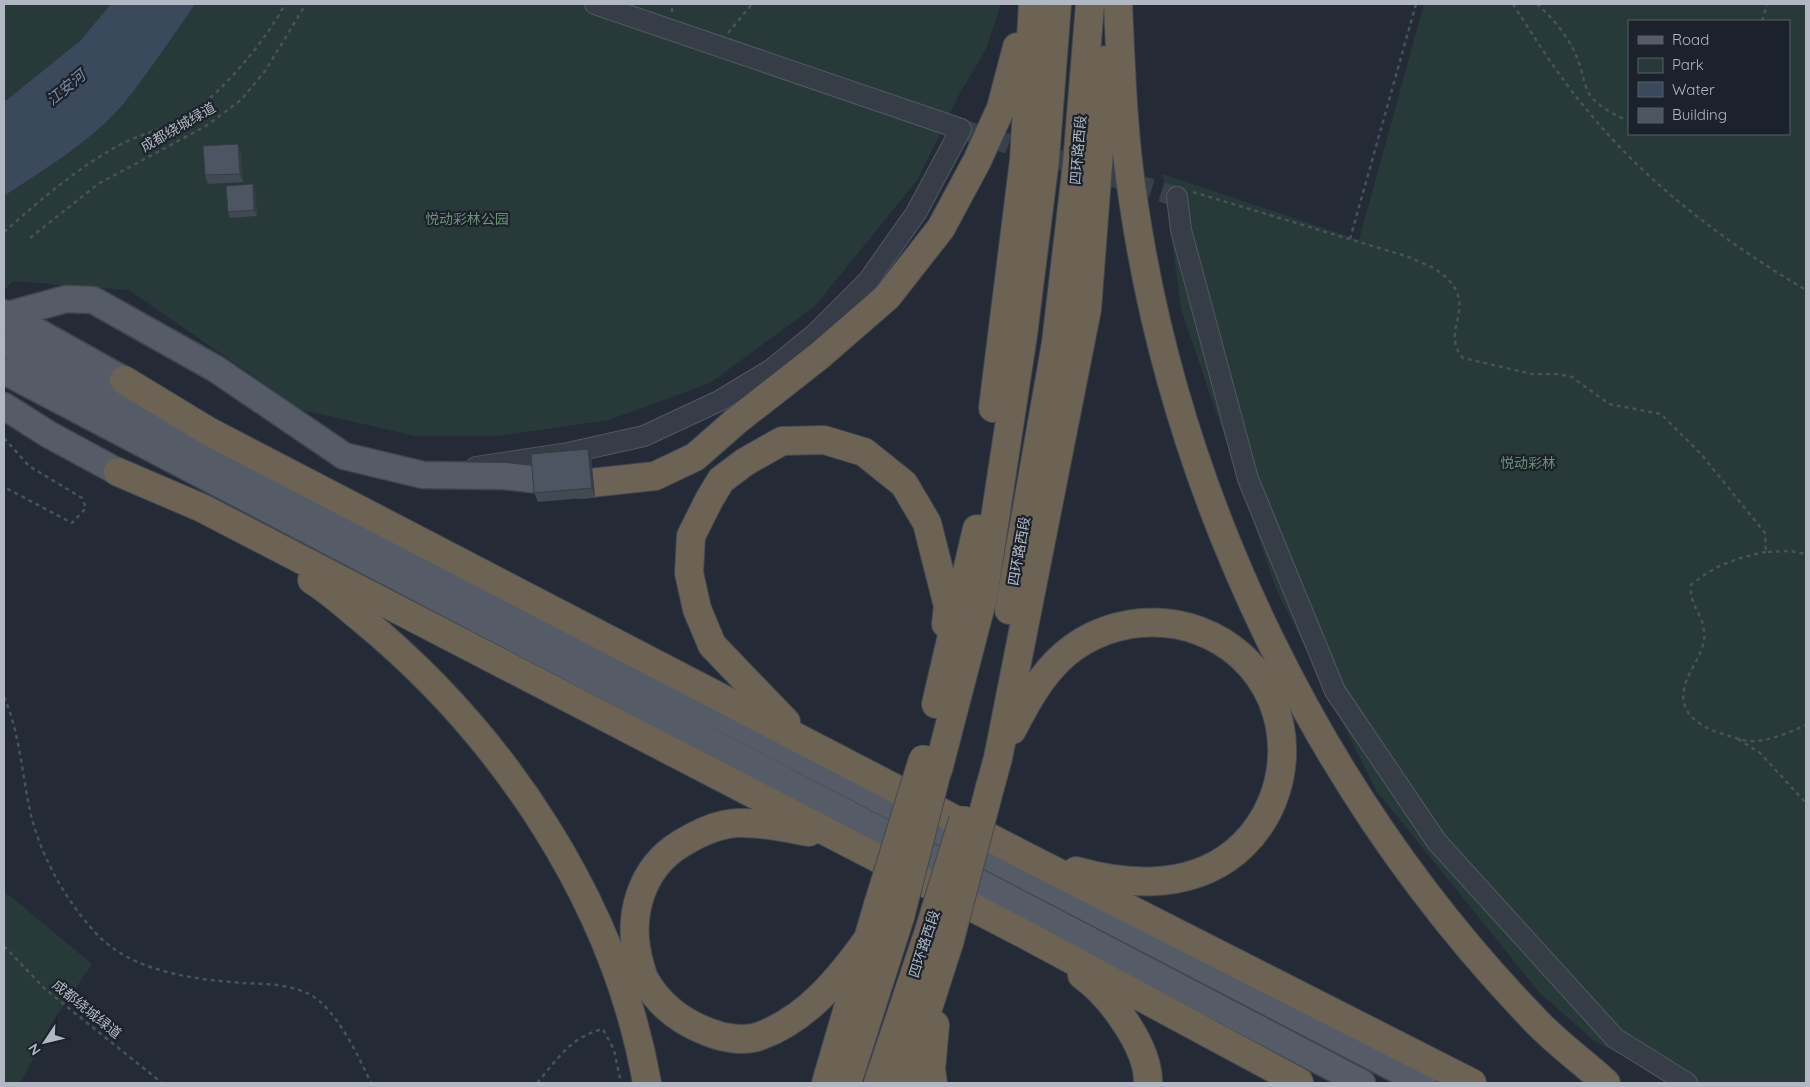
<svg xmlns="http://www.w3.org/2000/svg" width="1810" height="1087" font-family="Quicksand,'Noto Sans SC',sans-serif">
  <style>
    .green { fill: #283939; fill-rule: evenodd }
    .water { fill: #3b495d }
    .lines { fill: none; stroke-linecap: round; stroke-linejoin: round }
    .minor-tunnel { stroke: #39404b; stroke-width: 20; stroke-dasharray: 20 10; stroke-linecap: butt }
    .minor-casing { stroke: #525861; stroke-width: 22 }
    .major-casing { stroke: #404650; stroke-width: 29 }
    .highway-casing { stroke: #424851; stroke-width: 30 }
    .path { stroke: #455456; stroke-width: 2.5; stroke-dasharray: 4 4; stroke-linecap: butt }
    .minor { stroke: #373d47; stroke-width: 20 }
    .major { stroke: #555c67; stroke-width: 26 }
    .highway { stroke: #6c6355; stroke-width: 28 }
    .highway-bridge-casing { stroke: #424851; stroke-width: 30; stroke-linecap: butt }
    .highway-bridge { stroke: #6c6355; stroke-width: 28 }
    .wall { fill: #414953 }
    .shaded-wall { fill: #353c44 }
    .building { fill: #4c5561; stroke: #353c44 }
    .labels { text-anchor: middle; stroke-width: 4.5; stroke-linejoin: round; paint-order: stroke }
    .street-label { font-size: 14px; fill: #b2b8c3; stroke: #1c222b }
    .park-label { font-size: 14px; fill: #6c9175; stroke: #1c222b }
    .water-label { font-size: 15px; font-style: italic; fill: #7d8ea8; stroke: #1c222b }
  </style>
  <rect width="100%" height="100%" fill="#242b36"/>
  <g class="green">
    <polygon points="4,4 111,4 80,41 4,102"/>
    <path d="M195,4h806l-15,45 -26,44 -42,86 -103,127 -105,77 -101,37 -112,16h-82l-113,-26 -173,-120 -116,-9 -9,9v-94c41,-27 88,-55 120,-93 25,-32 47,-67 71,-99z"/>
    <path d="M1424,4h382v1079h-132l-80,-42 -55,-49 -163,-202 -100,-201 -95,-280 -18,-135 196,66zM1629,21h160v113h-160z"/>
    <polygon points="4,891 92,964 55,1018 20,1083 4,1083"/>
  </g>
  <path class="water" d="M111,4h84c-23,33 -46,68 -71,99 -32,38 -79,66 -120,93v-94l76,-61z"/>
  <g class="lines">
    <polyline class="minor-tunnel" points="961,129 1177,197"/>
    <defs>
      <g id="minor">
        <polyline points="1177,197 1181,230 1248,479 1335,691 1437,842 1615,1038 1687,1083"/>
        <polyline points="476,467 568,453 644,436 719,401 772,369 816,333 868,281 916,213 961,129 595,4"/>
      </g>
      <g id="major">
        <polyline points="4,313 124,380"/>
        <polyline points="8,315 66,299 93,300 216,369 344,456 423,475 504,476 568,483"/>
        <polyline points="4,342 140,415 1423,1083"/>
        <polyline points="4,371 1362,1083"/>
        <polyline points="4,406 48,434 118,472"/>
      </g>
      <g id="highway">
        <path d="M1118,4c3,65 5,131 15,195 44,303 188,599 400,819 22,24 49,43 73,65"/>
        <polyline points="124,380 208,431 1027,857 1472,1083"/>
        <polyline points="993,408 1024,160 1033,4"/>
        <polyline points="118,472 202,508 1024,934 1299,1082"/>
        <polyline points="581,484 655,476 695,457 736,421 819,356 887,297 941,228 977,161 1001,108 1017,47"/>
        <path d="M312,580c18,11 34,26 50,39 141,116 253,283 285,464"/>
        <polyline points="1009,610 1056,343 1077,164 1090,4"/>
        <polyline points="936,704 977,529"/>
        <polyline points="786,722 712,645 697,609 689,573 691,536 709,500 721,480 745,462 782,441 824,440 864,452 904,484 927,523 948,606 946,624"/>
        <path d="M1012,730c14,-27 29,-55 52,-75 50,-43 127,-44 177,1 55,50 54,138 2,189 -45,44 -110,42 -167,26"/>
        <polyline points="938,770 983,597 1023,335 1045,159 1057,4"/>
        <polyline points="990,787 998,758 1087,309 1106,60"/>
        <path d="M809,832c-22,-4 -48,-10 -71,-9 -21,1 -39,10 -56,20 -42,25 -55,74 -43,119 2,6 3,13 6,18 14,25 37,42 63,52 15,6 36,10 52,4 47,-17 80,-58 108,-97"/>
        <path d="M1082,975c28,20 67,72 66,108"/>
        <polyline points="826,1083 878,905"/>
        <polyline points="847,1083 900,917"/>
        <polyline points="878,1083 929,931"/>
        <polyline points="904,1083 949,943"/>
        <polyline points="933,1083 931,1070 935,1025"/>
      </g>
    </defs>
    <use href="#minor" class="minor-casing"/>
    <use href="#major" class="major-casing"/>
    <use href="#highway" class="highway-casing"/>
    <g class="path">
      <path d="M1513,4c23,36 46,73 74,106 60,74 138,132 219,180"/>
      <path d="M1537,4c17,15 35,37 42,59 4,11 5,26 14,36 7,7 26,20 36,21"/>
      <polyline points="672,12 672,4"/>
      <polyline points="1762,21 1767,4"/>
      <polyline points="728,33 752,4"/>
      <path d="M1193,192l216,65c10,5 23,9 32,16 41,33 -3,56 22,85l69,16h27l13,3 37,27 52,10 40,40 64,79 1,19 24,-1 16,3"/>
      <path d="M4,232c35,-31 71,-62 112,-85 18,-11 40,-15 60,-25 38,-18 90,-81 109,-118"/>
      <polyline points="30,238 98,184 206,126 241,100 265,71 306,4"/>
      <polyline points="1350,239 1416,4"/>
      <polyline points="4,438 29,466 82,498 86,508 72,523 4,487"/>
      <path d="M1766,552c-28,5 -53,14 -75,33 -2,21 12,28 13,47 3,20 -17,38 -20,57 -6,30 26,42 49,48 6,2 15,5 22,4 18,-1 35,-9 51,-16"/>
      <path d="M4,697c16,36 18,79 27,118 10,41 34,84 62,115 36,42 99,49 150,53 22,1 46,1 66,11 28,15 49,62 62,89"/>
      <polyline points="1738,739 1760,753 1806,803"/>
      <polyline points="4,946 45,989 162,1083"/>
      <path d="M537,1083c21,-24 33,-46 66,-54l11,21 7,33"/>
    </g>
    <use href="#minor" class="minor"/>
    <use href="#major" class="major"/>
    <use href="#highway" class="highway"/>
    <defs>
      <g id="highway-bridge">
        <polyline points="878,905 923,759"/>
        <polyline points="900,917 937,771"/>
        <polyline points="929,931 963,820"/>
        <polyline points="949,943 990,787"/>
      </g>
    </defs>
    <use href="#highway-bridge" class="highway-bridge-casing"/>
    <use href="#highway-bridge" class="highway-bridge"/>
  </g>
  <g class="wall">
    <polygon points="241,153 243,182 208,184 205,175"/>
    <polygon points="255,190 257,216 230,218 228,212"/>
    <polygon points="591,457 595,497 538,502 534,493"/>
  </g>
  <g class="shaded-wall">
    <polygon points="238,144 241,153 243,182 240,174"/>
    <polygon points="253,184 255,190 257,216 254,210"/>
    <polygon points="588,449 591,457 595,497 592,488"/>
  </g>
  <g class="building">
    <polygon points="238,144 240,174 205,175 203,146"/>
    <polygon points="253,184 254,210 228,212 226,186"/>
    <polygon points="588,449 592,488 534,493 531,454"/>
  </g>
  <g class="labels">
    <g class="street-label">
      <text transform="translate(178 127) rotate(-30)" y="5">成都绕城绿道</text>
      <text transform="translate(1078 150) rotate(-85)" y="5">四环路西段</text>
      <text transform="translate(1019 551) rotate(-80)" y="5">四环路西段</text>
      <text transform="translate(924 944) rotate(-72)" y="5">四环路西段</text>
      <text transform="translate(87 1009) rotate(39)" y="5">成都绕城绿道</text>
    </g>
    <g class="park-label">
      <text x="467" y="224">悦动彩林公园</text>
      <text x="1528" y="468">悦动彩林</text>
    </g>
    <g class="water-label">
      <text transform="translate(66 88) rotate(-40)" y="5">江安河</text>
    </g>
  </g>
  <rect width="1810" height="1087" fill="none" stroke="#b2b8c3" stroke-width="10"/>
  <rect x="1628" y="20" width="162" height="115" fill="#1c222b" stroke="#585e68"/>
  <rect x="1638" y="36" width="25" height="8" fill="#555c67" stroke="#585e68"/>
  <text x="1672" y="45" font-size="15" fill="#b2b8c3">Road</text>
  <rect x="1638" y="58" width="25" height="15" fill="#283939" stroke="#585e68"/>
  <text x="1672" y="70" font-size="15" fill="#b2b8c3">Park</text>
  <rect x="1638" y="82" width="25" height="15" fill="#3b495d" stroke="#585e68"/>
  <text x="1672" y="95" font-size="15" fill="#b2b8c3">Water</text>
  <rect x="1638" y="108" width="25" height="15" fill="#4c5561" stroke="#585e68"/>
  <text x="1672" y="120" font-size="15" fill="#b2b8c3">Building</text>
  <g transform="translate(45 1042) rotate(235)" stroke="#1c222b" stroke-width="4" paint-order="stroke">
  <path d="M0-4L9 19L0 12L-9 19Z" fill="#b2b8c3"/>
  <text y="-8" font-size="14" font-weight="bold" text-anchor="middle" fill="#b2b8c3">N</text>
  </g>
</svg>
